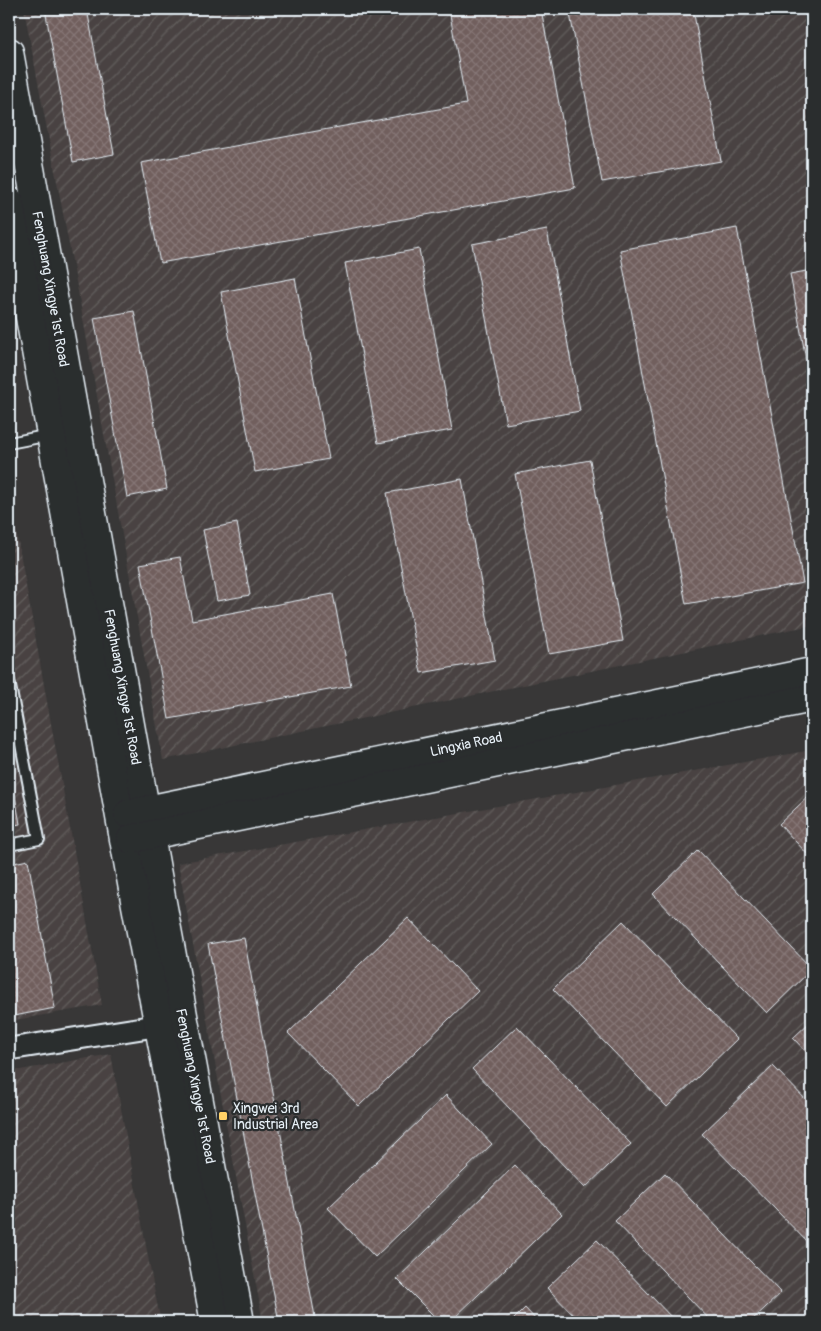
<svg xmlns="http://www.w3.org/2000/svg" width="821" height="1331" font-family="Pangolin,sans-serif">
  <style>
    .industrial { fill: url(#industrial-furrows) }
    .building { fill: url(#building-cross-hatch); stroke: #e8f1f8 }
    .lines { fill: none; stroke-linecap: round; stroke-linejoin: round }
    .lane-casing { stroke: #e8f1f8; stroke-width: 14 }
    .street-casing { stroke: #e8f1f8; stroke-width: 25 }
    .secondary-casing { stroke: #e8f1f8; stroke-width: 31 }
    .lane { stroke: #2a2d2e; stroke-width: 10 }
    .street { stroke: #2a2d2e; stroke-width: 21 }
    .secondary { stroke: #2a2d2e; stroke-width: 28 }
    .poi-dot { fill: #ffd166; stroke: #2a2d2e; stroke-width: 2 }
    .labels { text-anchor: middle; stroke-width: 4.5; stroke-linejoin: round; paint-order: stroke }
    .street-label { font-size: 14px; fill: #e8f1f8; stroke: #2a2d2e }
    .poi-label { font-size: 14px; fill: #e8f1f8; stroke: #2a2d2e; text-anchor: start }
  </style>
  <defs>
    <pattern id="industrial-furrows" width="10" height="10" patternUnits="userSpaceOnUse" patternTransform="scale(1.25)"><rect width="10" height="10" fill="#494342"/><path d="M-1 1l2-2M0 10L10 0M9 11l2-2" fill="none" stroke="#635f5e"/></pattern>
    <pattern id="building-cross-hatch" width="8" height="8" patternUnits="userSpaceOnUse" patternTransform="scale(1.25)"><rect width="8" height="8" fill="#715e5d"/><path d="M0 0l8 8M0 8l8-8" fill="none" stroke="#857675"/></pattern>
  </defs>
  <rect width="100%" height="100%" fill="#383737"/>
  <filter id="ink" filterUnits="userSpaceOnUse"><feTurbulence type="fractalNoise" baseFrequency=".02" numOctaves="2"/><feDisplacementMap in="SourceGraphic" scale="10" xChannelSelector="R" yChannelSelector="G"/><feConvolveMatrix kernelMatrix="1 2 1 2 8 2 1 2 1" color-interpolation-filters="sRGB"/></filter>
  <g filter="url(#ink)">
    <g class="industrial">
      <polygon points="24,9 812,9 812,625 163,760 80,302"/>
      <polygon points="9,492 102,1005 9,1021"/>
      <polygon points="812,750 812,1322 263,1322 178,863"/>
      <polygon points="111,1054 153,1284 161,1322 9,1322 9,1072"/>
    </g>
    <g class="building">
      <polygon points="45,9 87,9 114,154 73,162"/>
      <polygon points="449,9 541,9 575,188 160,263 141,163 466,104"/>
      <polygon points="569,9 693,9 721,161 602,182"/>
      <polygon points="737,228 803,583 686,604 620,250"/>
      <polygon points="547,230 580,411 506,424 472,244"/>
      <polygon points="419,249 452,430 378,443 345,263"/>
      <polygon points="812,270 812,391 790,274"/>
      <polygon points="295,278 329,459 255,472 221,292"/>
      <polygon points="134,311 167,489 127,497 94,318"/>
      <polygon points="590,460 623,641 549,654 515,474"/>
      <polygon points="462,479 495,660 421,673 387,493"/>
      <polygon points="237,523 250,595 217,601 203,530"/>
      <polygon points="180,557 192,620 333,594 351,686 169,719 140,564"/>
      <polygon points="9,762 20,824 9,826"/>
      <polygon points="812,793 812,859 779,824"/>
      <polygon points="698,850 812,969 767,1013 653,894"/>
      <polygon points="28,860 55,1008 9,1017 9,864"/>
      <polygon points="408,918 478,991 359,1106 288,1033"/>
      <polygon points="623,921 737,1039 667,1107 553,989"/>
      <polygon points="244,938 316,1322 279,1322 208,944"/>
      <polygon points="812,1020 812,1058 793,1038"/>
      <polygon points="517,1026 631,1144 585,1188 472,1069"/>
      <polygon points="773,1066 812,1106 812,1247 702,1134"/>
      <polygon points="446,1095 492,1144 375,1257 328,1208"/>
      <polygon points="515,1165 562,1214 450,1322 440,1322 397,1279"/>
      <polygon points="665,1173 781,1293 750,1322 712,1322 615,1221"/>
      <polygon points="597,1240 676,1322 580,1322 547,1288"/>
      <polygon points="525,1308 538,1322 511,1322"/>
    </g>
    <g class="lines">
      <defs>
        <g id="lane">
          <polyline points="9,443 50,435"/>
          <polyline points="9,681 39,839 9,845"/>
        </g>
        <polyline id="street" points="9,1049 174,1023"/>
        <g id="secondary">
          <polyline points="9,52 161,897 240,1322"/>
          <polyline points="9,201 135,900 215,1322"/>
          <polyline points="128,814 812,672"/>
          <polyline points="131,839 812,698"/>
        </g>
      </defs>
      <use href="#lane" class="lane-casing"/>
      <use href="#street" class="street-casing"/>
      <use href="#secondary" class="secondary-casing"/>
      <use href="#lane" class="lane"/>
      <use href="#street" class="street"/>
      <use href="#secondary" class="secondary"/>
    </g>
  </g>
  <rect class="poi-dot" x="218" y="1111" width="10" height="10" rx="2.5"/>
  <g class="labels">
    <g class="street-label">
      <text transform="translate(51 289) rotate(80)" y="5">Fenghuang Xingye 1st Road</text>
      <text transform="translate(123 687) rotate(80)" y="5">Fenghuang Xingye 1st Road</text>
      <text transform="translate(466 744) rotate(-12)" y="5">Lingxia Road</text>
      <text transform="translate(196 1086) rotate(79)" y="5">Fenghuang Xingye 1st Road</text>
    </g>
    <g class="poi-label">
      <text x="233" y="1113">Xingwei 3rd<tspan x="233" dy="16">Industrial Area</tspan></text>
    </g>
  </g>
  <rect width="821" height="1331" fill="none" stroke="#2a2d2e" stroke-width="30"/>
  <rect x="15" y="15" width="791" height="1301" fill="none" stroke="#e8f1f8" stroke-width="2" filter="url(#ink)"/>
</svg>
